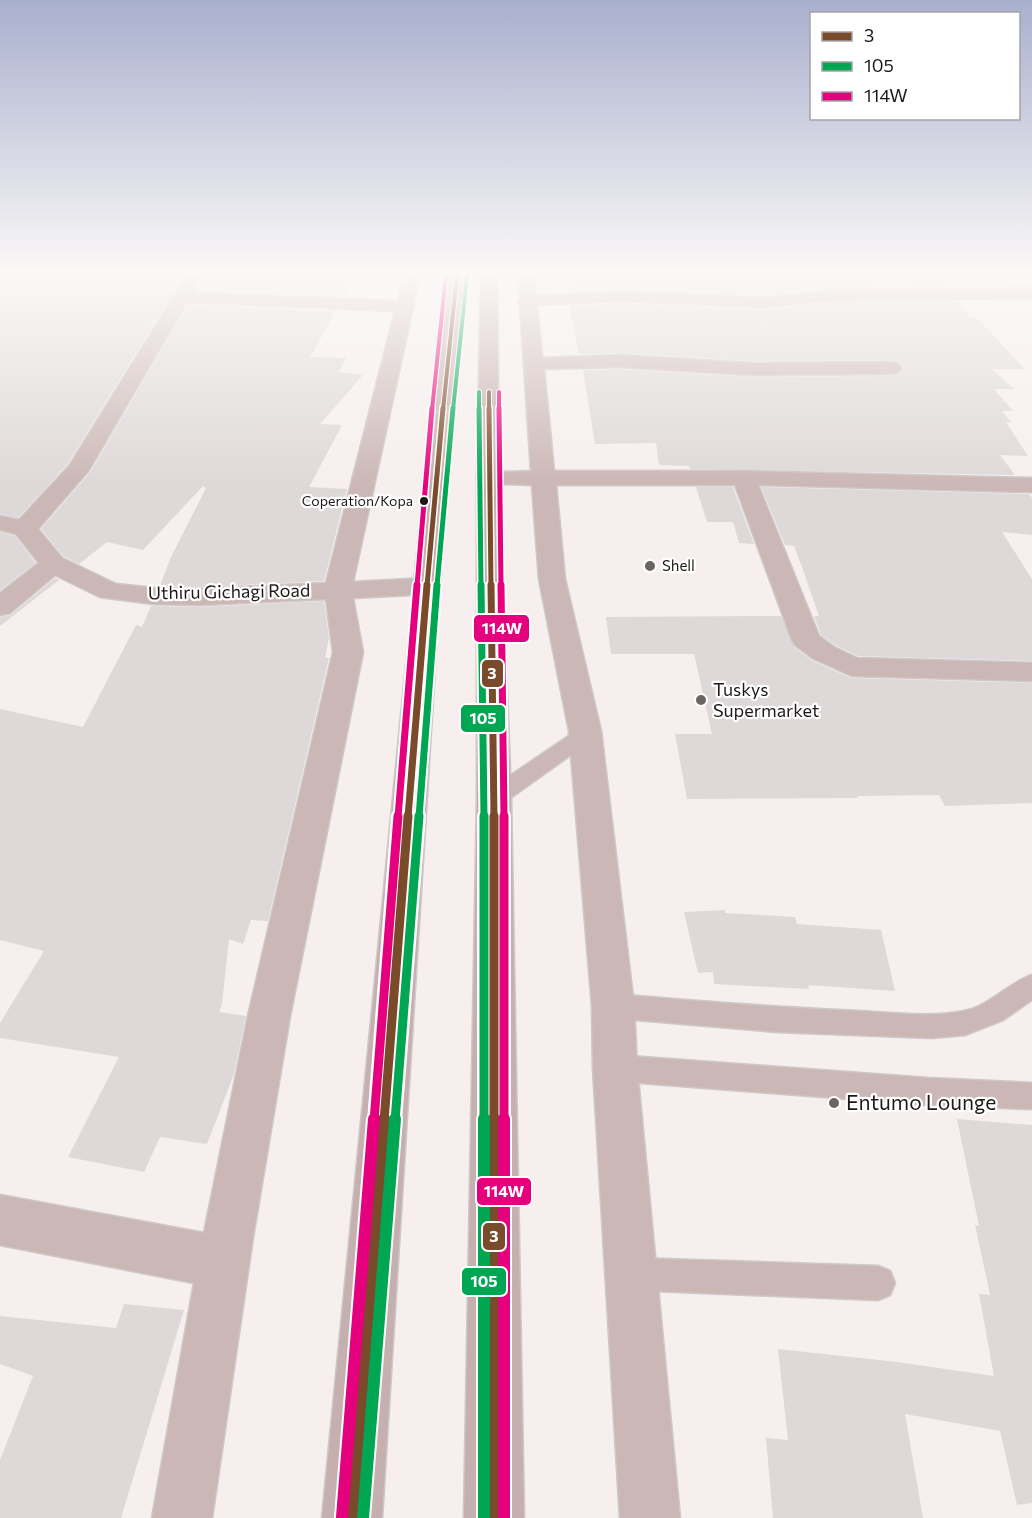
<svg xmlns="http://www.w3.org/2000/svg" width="1032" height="1518" font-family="Commissioner,sans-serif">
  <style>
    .building { fill: #ded8d8 }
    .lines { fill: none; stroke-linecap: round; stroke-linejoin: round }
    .service-casing { stroke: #cec9c8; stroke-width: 3 }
    .minor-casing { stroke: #cec9c8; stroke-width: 3 }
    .trunk-casing { stroke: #cec9c8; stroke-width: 3 }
    .service { fill: #cbb7b5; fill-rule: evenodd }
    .minor { fill: #cbb7b5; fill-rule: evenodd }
    .trunk { fill: #c6afaf; fill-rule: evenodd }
    .bus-1-far4-casing { stroke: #fff; stroke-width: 6 }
    .bus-1-far3-casing { stroke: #fff; stroke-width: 8 }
    .bus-1-far2-casing { stroke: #fff; stroke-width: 11 }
    .bus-1-far1-casing { stroke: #fff; stroke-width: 14 }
    .bus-1-casing { stroke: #fff; stroke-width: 16 }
    .bus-2-far4-casing { stroke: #fff; stroke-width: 6 }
    .bus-2-far3-casing { stroke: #fff; stroke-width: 8 }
    .bus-2-far2-casing { stroke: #fff; stroke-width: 11 }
    .bus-2-far1-casing { stroke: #fff; stroke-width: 14 }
    .bus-2-casing { stroke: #fff; stroke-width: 16 }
    .bus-3-far4-casing { stroke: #fff; stroke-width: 6 }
    .bus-3-far3-casing { stroke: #fff; stroke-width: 8 }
    .bus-3-far2-casing { stroke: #fff; stroke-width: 11 }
    .bus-3-far1-casing { stroke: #fff; stroke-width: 14 }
    .bus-3-casing { stroke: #fff; stroke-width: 16 }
    .bus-1-far4 { stroke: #7a4b2a; stroke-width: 4 }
    .bus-1-far3 { stroke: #7a4b2a; stroke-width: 5 }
    .bus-1-far2 { stroke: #7a4b2a; stroke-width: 7 }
    .bus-1-far1 { stroke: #7a4b2a; stroke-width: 9 }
    .bus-1 { stroke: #7a4b2a; stroke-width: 12 }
    .bus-2-far4 { stroke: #00a651; stroke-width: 4 }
    .bus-2-far3 { stroke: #00a651; stroke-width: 5 }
    .bus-2-far2 { stroke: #00a651; stroke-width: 7 }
    .bus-2-far1 { stroke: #00a651; stroke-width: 9 }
    .bus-2 { stroke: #00a651; stroke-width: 12 }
    .bus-3-far4 { stroke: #e5007d; stroke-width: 4 }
    .bus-3-far3 { stroke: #e5007d; stroke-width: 5 }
    .bus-3-far2 { stroke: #e5007d; stroke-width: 7 }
    .bus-3-far1 { stroke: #e5007d; stroke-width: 9 }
    .bus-3 { stroke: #e5007d; stroke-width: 12 }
    .bus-dot { fill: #1e1919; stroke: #fff; stroke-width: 2 }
    .poi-dot { fill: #6a6464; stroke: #fff; stroke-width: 2 }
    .labels { text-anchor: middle; stroke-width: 4.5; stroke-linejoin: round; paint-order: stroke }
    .far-bus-label { font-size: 14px; fill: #1e1919; stroke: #fff; text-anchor: end }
    .far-poi-label { font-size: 15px; fill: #1e1919; stroke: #fff; text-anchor: start }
    .street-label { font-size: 18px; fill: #1e1919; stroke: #fff }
    .poi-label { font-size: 18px; fill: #1e1919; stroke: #fff; text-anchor: start }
    .near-poi-label { font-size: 21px; fill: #1e1919; stroke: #fff; text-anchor: start }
    .line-badge { stroke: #fff; stroke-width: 2 }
    .badge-label { font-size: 16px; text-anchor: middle; font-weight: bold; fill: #fff }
  </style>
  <rect width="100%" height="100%" fill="#f6efee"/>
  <g class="building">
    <polygon points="0,275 184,275 67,465 18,518 0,514"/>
    <polygon points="205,275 356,275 344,296 197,290"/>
    <polygon points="569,275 940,275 948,287 835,288 763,295 622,289 572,292"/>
    <polygon points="958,301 971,318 977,318 1025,369 992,369 1014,389 994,389 1013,411 1002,411 1011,422 1006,422 1028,456 1000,455 1015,475 690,469 689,466 659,465 656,443 595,444 583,370 619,369 751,377 892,376 901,373 903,367 900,362 892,360 751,361 619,353 579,354 569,306 622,303 763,309 835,302"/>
    <polygon points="188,304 336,311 310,357 346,358 339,372 363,375 320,424 342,425 309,487 347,489 324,581 200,587 160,586 171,557 206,488 203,486 143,550 107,542 79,564 63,556 41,529 91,471"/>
    <polygon points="696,487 733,487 754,544 739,543 733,522 707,522"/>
    <polygon points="761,487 1029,494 1032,498 1032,535 1002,532 1032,579 1032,661 858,656 835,645 821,635 814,616 819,616 802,567 794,546 785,545"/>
    <polygon points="0,532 15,536 36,563 0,590"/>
    <polygon points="55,578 59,580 0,626 0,617 11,615"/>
    <polygon points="324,601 329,638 325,658 329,658 268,921 251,920 243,944 229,939 222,1004 219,1012 246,1016 234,1074 207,1144 160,1137 144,1172 68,1157 119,1057 0,1038 0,1023 44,951 0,940 0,709 83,727 136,625 142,627 151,606 200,607"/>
    <polygon points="781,616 795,648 813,661 851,678 1032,683 1032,803 945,806 939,795 857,796 858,798 687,799 675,734 712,734 694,654 611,654 606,617"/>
    <polygon points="725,910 725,913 795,917 797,924 881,930 895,991 808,985 809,989 714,984 713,972 698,973 684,912"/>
    <polygon points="957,1119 1032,1125 1032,1503 1017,1505 1000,1431 905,1414 923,1518 773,1518 766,1438 788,1440 778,1349 897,1362 994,1376 979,1294 990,1295 975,1225 979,1226"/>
    <polygon points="124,1304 184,1310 121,1518 0,1518 0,1460 33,1376 0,1364 0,1316 116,1328"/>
  </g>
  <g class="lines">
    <defs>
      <g id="service">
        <polygon points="586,727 593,729 596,734 593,739 502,804 494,806 486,804 483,798 486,792 579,729"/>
        <path d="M1032,975v25l-29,20 -28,11 -10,4 -33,3 -154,-6 -165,-14 -9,-4 -4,-8 4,-8 9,-4c82,7 164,14 246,17 34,2 71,7 105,0 26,-5 44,-28 68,-36z"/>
        <polygon points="615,1055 928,1078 1032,1083 1032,1109 928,1105 615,1081 605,1077 601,1068 605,1059"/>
        <polygon points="631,1258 878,1266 890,1271 895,1283 890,1295 878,1300 631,1290 619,1286 615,1274 619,1262"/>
      </g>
      <g id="minor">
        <path d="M187,275h16l-10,17 205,9 6,-26h16l-67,307 75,-4 9,2 4,6 -4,6 -9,2 -75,4 10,54 -73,364 -37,221 -41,281h-60l42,-235 -194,-38v-50l204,38 44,-217 85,-364 -7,-53 -126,6 -46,-1 -54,-7 -45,-22 -45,38 -10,2v-22l39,-30 -23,-29 -16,-4v-14l19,4 50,-54zM187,302l208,9 -69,272 -126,6 -46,-1 -38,-4 -54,-26 -24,-29 51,-59z"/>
        <polygon points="518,275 534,275 536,296 622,291 763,297 835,290 1032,288 1032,298 835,300 763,307 622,301 537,305 542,358 619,355 751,363 892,362 899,364 901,368 899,372 892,374 751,375 619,367 544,369 554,471 744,471 1032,478 1032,492 758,485 819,636 834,647 857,658 1032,663 1032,681 852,676 814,659 796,646 792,640 735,485 556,485 565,579 601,731 634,1006 637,1068 680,1518 620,1518 593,1068 592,1006 569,731 539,579 532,485 480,483 477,478 480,473 531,471 520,305 518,301 520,298"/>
      </g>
      <g id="trunk">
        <polygon points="449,275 465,275 447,473 382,1518 322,1518 425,473"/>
        <polygon points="481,275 497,275 499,478 511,798 524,1518 464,1518 477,798 477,478"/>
      </g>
    </defs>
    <use href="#service" class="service-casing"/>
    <use href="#minor" class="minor-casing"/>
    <use href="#trunk" class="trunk-casing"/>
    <use href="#service" class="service"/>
    <use href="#minor" class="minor"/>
    <use href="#trunk" class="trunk"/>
    <defs>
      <g id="bus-1-far4">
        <polyline points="489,392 489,410"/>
        <polyline points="443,410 457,275"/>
      </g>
      <g id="bus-1-far3">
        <polyline points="489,408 491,586"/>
        <polyline points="427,586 443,408"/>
      </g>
      <g id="bus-1-far2">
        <polyline points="491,585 494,817"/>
        <polyline points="408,817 427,585"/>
      </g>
      <g id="bus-1-far1">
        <polyline points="494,816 494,1121"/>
        <polyline points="384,1121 408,816"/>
      </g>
      <g id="bus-1">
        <polyline points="494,1119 494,1518"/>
        <polyline points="352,1518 384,1119"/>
      </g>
      <g id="bus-2-far4">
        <polyline points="479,392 479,410"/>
        <polyline points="453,410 467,276"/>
      </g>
      <g id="bus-2-far3">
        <polyline points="479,408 481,586"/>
        <polyline points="437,586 453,408"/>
      </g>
      <g id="bus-2-far2">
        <polyline points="481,585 484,817"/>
        <polyline points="419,817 437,585"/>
      </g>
      <g id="bus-2-far1">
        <polyline points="484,816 484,1121"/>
        <polyline points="395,1121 419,816"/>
      </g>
      <g id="bus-2">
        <polyline points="484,1119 484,1518"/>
        <polyline points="363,1518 395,1119"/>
      </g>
      <g id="bus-3-far4">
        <polyline points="499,392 499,410"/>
        <polyline points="432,410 446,275"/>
      </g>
      <g id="bus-3-far3">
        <polyline points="499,408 501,586"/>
        <polyline points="417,586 432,408"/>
      </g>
      <g id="bus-3-far2">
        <polyline points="501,585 504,817"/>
        <polyline points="398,817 417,585"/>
      </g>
      <g id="bus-3-far1">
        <polyline points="504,816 504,1121"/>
        <polyline points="374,1121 398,816"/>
      </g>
      <g id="bus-3">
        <polyline points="504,1119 504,1518"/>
        <polyline points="342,1517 374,1119"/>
      </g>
    </defs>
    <use href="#bus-1-far4" class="bus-1-far4-casing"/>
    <use href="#bus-1-far3" class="bus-1-far3-casing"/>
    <use href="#bus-1-far2" class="bus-1-far2-casing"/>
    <use href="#bus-1-far1" class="bus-1-far1-casing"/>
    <use href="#bus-1" class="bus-1-casing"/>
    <use href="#bus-2-far4" class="bus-2-far4-casing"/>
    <use href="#bus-2-far3" class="bus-2-far3-casing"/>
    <use href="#bus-2-far2" class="bus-2-far2-casing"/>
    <use href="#bus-2-far1" class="bus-2-far1-casing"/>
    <use href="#bus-2" class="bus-2-casing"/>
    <use href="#bus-3-far4" class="bus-3-far4-casing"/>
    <use href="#bus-3-far3" class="bus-3-far3-casing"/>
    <use href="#bus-3-far2" class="bus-3-far2-casing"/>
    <use href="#bus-3-far1" class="bus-3-far1-casing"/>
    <use href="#bus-3" class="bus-3-casing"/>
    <use href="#bus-1-far4" class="bus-1-far4"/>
    <use href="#bus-1-far3" class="bus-1-far3"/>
    <use href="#bus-1-far2" class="bus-1-far2"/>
    <use href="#bus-1-far1" class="bus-1-far1"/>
    <use href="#bus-1" class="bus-1"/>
    <use href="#bus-2-far4" class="bus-2-far4"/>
    <use href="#bus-2-far3" class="bus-2-far3"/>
    <use href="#bus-2-far2" class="bus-2-far2"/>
    <use href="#bus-2-far1" class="bus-2-far1"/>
    <use href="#bus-2" class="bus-2"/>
    <use href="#bus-3-far4" class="bus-3-far4"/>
    <use href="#bus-3-far3" class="bus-3-far3"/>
    <use href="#bus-3-far2" class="bus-3-far2"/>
    <use href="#bus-3-far1" class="bus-3-far1"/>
    <use href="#bus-3" class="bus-3"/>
  </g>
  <linearGradient id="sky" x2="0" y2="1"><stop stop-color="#a9b0ce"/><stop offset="0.56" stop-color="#fbf8f7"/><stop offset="1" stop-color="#fbf8f7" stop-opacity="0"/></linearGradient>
  <rect width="1032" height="487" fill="url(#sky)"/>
  <circle class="bus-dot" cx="424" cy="501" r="5"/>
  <g class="poi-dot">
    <circle cx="650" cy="566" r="6"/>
    <circle cx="701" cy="700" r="6"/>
    <circle cx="834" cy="1103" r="6"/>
  </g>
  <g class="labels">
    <g class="far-bus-label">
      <text x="413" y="506">Coperation/Kopa</text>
    </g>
    <g class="far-poi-label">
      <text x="662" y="571">Shell</text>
    </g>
    <g class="street-label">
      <text transform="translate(229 592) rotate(-1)" y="6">Uthiru Gichagi Road</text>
    </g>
    <g class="poi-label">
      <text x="713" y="696">Tuskys<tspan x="713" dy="21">Supermarket</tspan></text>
    </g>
    <g class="near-poi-label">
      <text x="846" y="1110">Entumo Lounge</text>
    </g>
  </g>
  <g class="line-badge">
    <rect x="473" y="614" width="57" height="29" rx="6" fill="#e5007d"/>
    <rect x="481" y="659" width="23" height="29" rx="6" fill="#7a4b2a"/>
    <rect x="460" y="704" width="46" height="29" rx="6" fill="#00a651"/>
    <rect x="476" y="1177" width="56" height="29" rx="6" fill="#e5007d"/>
    <rect x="482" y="1222" width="24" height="29" rx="6" fill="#7a4b2a"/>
    <rect x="461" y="1267" width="46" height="29" rx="6" fill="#00a651"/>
  </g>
  <g class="badge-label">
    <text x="502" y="634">114W</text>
    <text x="492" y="679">3</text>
    <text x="483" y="724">105</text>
    <text x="504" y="1197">114W</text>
    <text x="494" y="1242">3</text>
    <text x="484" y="1287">105</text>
  </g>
  <rect x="810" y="12" width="210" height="108" fill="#ffffff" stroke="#a5a3a3" stroke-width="1.5"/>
  <rect x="822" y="32" width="30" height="9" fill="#7a4b2a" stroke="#a5a3a3" stroke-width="1.5"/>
  <text x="864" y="42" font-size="18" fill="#1e1919">3</text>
  <rect x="822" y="62" width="30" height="9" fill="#00a651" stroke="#a5a3a3" stroke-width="1.5"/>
  <text x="864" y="72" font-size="18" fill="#1e1919">105</text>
  <rect x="822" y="92" width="30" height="9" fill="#e5007d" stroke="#a5a3a3" stroke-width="1.5"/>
  <text x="864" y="102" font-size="18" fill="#1e1919">114W</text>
</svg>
